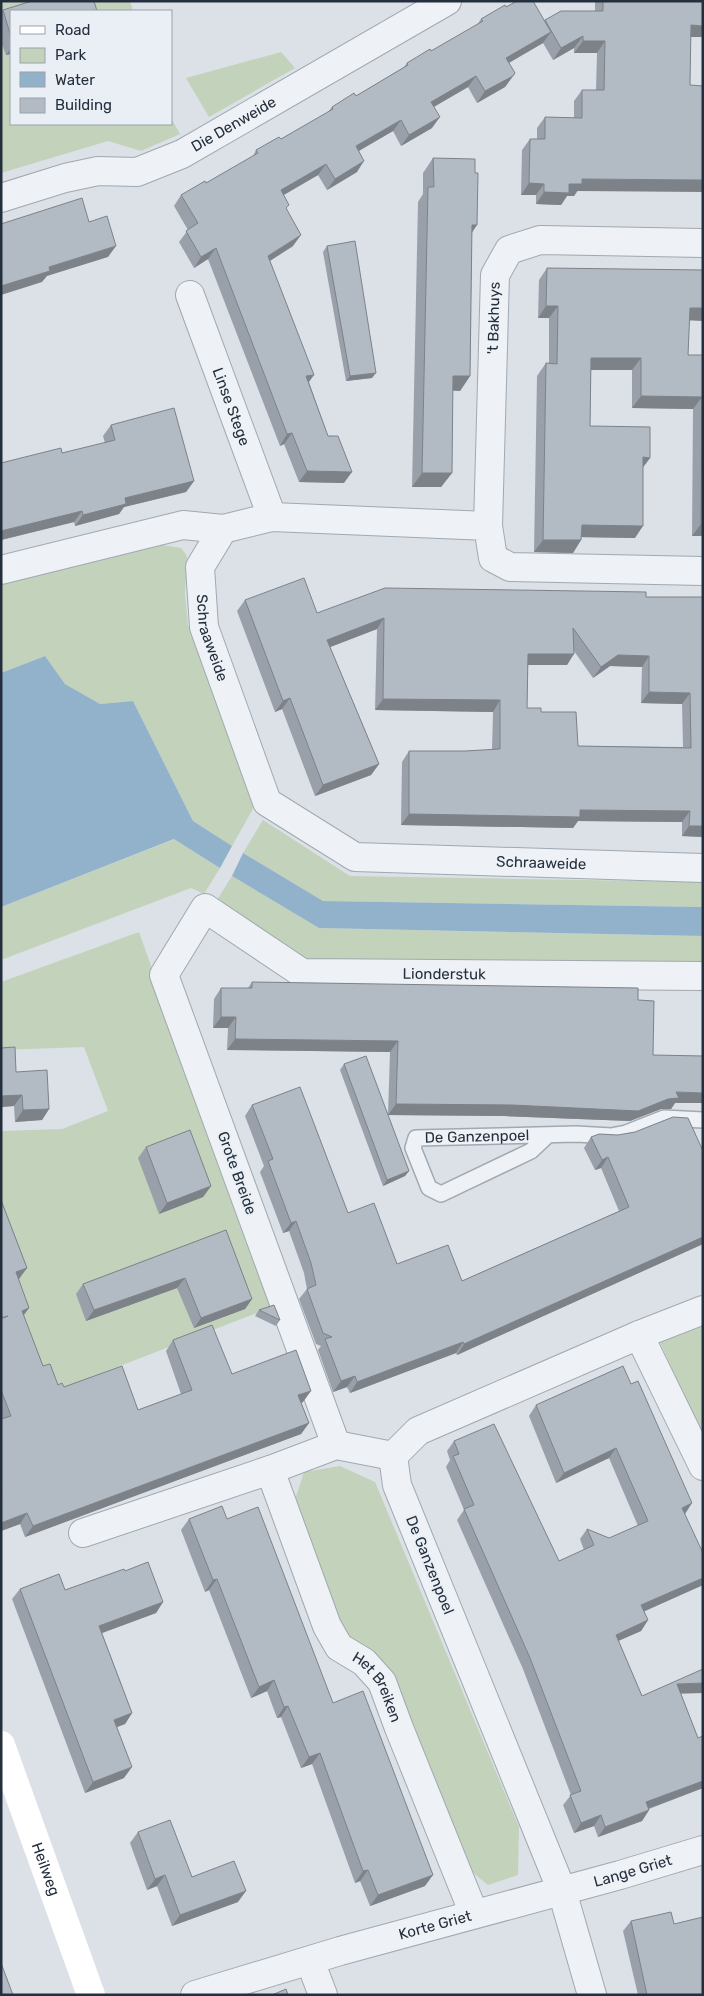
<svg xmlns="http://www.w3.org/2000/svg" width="704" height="1996" font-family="Rubik,sans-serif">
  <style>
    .green { fill: #c3d2bb }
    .water { fill: #92b2cb }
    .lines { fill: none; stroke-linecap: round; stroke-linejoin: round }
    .lane-casing { stroke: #a0a8b1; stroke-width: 18 }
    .street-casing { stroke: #a0a8b1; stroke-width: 30 }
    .lane { stroke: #eef1f5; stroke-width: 15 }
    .street { stroke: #eef1f5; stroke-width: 28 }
    .secondary { stroke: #fff; stroke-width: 28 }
    .wall { fill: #99a0a9; fill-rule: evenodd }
    .shaded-wall { fill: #7d8289 }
    .building { fill: #b2bac4; stroke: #7d8289; fill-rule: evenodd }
    .labels { text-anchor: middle; stroke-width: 4; stroke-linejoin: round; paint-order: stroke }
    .street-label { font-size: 15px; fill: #242f3e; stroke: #eaeff5 }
  </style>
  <rect width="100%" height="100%" fill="#dbe1e7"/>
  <g class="green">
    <polygon points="1,1 130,1 133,11 11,11 11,124 171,124 171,118 180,134 141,151 108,141 1,173"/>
    <polygon points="281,52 295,68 209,117 186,78"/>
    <polygon points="156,544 181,548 187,556 185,595 188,625 254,807 232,846 193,821 133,701 100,704 65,684 45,656 1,673 1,585"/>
    <polygon points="263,820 350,876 703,882 703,907 323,901 243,853"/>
    <polygon points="175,839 220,868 204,894 191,888 1,960 1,907"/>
    <polygon points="232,876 319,928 703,936 703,967 307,961 215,903"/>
    <polygon points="139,932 272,1307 1,1412 1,1131 62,1129 108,1111 84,1047 1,1050 1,982"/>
    <polygon points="703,1319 703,1437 658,1338"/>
    <polygon points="340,1466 375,1482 519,1827 518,1875 488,1885 465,1866 344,1640 293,1506 304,1472"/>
  </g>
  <g class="water">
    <polygon points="45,656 65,684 100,704 133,701 193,821 232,846 220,868 174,839 1,907 1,673"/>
    <polygon points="243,853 323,901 703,907 703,936 319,928 232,876"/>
  </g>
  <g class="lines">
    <defs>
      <g id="lane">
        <path id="s1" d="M548,1135l-17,16 -90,43 -12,-6 -16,-40 3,-10 160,-4 35,2 15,-3 38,-15 39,2"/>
      </g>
      <g id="street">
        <path id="s2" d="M1,198l64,-20 33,-7 39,1 45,-18 265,-153"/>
        <path id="s3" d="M190,295l82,222"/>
        <path id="s4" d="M488,526l7,-251 14,-25 31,-10 163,3"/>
        <polyline points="1,570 183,525 223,529"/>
        <path id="s5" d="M703,571l-193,-4 -17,-9 -5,-32 -216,-9 -49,12 -23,38 4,60 63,175 88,55 348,11"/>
        <polyline points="639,1335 703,1466"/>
        <path id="s6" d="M336,1445l-172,-470 41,-67 97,65 401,3"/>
        <path id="s7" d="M270,1470l57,156 12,21 25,15 18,20 17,46 75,186"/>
        <polyline points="83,1533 270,1470 336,1445 393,1456"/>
        <polyline points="310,1961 323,1995"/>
        <path id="s8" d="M195,1995l145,-44 280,-76 83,-25"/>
        <polyline points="592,1995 562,1891 397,1485 393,1456 418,1431 639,1335 703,1310"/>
      </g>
    </defs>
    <use href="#lane" class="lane-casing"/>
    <use href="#street" class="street-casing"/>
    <use href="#lane" class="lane"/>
    <use href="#street" class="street"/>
    <path class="secondary" id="s9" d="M1,1745l90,250"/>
  </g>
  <g class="wall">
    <polygon points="595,1 703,1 703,37 691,37 574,196 567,196 561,205 536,204 536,195 521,195 522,150 530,139 537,139 537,128 545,117 574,118 574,101 582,90 596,90 597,53 574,53 574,48 553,60 543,43 509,63 515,73 505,87 477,103 468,87 434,107 432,128 401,146 393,131 359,151 357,172 327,190 318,175 284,195 293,246 270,261 309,382 344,483 299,482 284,444 280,446 208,259 194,268 179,242 188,230 174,206 181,195 206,183 253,156 256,150 281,139 327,113 332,107 356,96 404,67 407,63 431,51 477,25 481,19 506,7 544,21 545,20 595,11"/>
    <polygon points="3,10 11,11 11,54 6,55 1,42 1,13"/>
    <polygon points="433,158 472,233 470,376 460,391 452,390 452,473 441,487 412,487 418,202 423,194 423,173"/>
    <polygon points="327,246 372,378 346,381 323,252"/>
    <polygon points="547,268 689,320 688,355 703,355 703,536 692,536 693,409 632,408 632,370 591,370 590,426 650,458 643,467 635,538 581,537 581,540 573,553 534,552 537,376 546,363 549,364 549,318 538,318 539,280"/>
    <polygon points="111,425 194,481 186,492 124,507 119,514 75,526 74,522 1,540 1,463 62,453 105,443 103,436"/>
    <path d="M646,597h57v240l-21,-1v-14l-104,-1 -5,7 -172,-3 1,-63 7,-11h56l27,-1 1,-38 -118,-2 2,-81 -47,18 49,117 -8,11 -56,21 -33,-87 -7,3 -38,-101 8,-11 72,13zM574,651l19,27 17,-12 32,1 -1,36 41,1 1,43 -105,-1 -37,-34 -14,-4 1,-43h39z"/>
    <polygon points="252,982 638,1000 653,1055 675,1103 671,1109 661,1109 630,1121 504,1116 388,1115 390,1052 227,1050 228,1028 213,1028 214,999 221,988 248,988"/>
    <polygon points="1,1048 16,1072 49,1109 42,1120 15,1122 14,1106 1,1107"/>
    <polygon points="344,1064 409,1171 405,1176 383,1186 340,1070"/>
    <polygon points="252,1105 348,1213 397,1264 462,1281 619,1211 601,1168 595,1170 584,1148 591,1137 703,1151 703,1244 457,1355 456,1353 350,1393 347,1387 333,1392 318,1350 321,1346 316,1344 299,1299 307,1289 304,1273 289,1231 283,1233 260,1172 264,1166 245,1116"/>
    <polygon points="146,1147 211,1186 203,1197 159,1214 138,1158"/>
    <polygon points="1,1200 27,1268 18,1279 29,1308 23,1315 43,1366 58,1385 138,1410 181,1394 166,1351 173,1340 232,1374 303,1402 301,1403 309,1423 301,1434 25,1537 20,1524 1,1531"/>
    <polygon points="226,1230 252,1299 245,1309 194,1328 177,1288 86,1321 76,1294 83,1284"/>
    <polygon points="259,1310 280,1320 276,1326 255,1316"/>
    <polygon points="623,1366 685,1514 703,1585 644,1611 648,1620 641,1631 618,1641 642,1696 681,1694 698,1738 703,1736 703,1788 649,1809 649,1810 642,1821 598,1837 594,1826 574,1833 563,1805 571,1795 523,1669 457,1520 464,1510 446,1467 450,1460 447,1451 454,1441 559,1561 584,1550 580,1539 587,1529 609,1538 638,1526 609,1458 556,1483 529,1416 536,1405"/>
    <polygon points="189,1519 227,1519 333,1703 425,1886 370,1906 360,1881 355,1883 312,1764 301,1768 281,1717 277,1718 267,1691 251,1698 209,1590 205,1592 181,1530"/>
    <polygon points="125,1571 163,1602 156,1613 102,1633 132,1713 125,1724 117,1727 124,1778 85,1793 12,1599 20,1589 65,1590"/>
    <polygon points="138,1832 192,1877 238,1902 172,1926 157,1886 147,1890 130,1843"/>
    <polygon points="631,1921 674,1924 703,1995 638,1995 623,1931"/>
  </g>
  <g class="shaded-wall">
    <polygon points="691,25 703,26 703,37 683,37"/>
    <polygon points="551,32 543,43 498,69 506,58"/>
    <polygon points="583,36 574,48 553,60 561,48"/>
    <polygon points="583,41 605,41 597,53 574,53"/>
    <polygon points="11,48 11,54 6,55"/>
    <polygon points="476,76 468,87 423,113 431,102"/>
    <polygon points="513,76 505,87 477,103 485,91"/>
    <polygon points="440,117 432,128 401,146 409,135"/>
    <polygon points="401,120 393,131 348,157 356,146"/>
    <polygon points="364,161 357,172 327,190 335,179"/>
    <polygon points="326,164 318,175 273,201 281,190"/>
    <polygon points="582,179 703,180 703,192 577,191 574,196 567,196 561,205 536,204 544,192"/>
    <polygon points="529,183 544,184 536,195 521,195"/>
    <polygon points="472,225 477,225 467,240"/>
    <polygon points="301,235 293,246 260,267 268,256"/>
    <polygon points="116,246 108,257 47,276 42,282 1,295 1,286 49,267"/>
    <polygon points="216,248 208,259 194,268 201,257"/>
    <polygon points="546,306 558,306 549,318 538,318"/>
    <polygon points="690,308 703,308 703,321 681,320"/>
    <polygon points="591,358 641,358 632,370 582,370"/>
    <polygon points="376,373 372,378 346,381 350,376"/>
    <polygon points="314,375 306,386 306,376"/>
    <polygon points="453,376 470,376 460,391 442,390"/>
    <polygon points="641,396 702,397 693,409 632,408"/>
    <polygon points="292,433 284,444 280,446 287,434"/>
    <polygon points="643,457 650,458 641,470"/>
    <polygon points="307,471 352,472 344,483 299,482"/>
    <polygon points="422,473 452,473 441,487 412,487"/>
    <polygon points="194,481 186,492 124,507 119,514 75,526 83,515 125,498"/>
    <polygon points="82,511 74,522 1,540 1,531"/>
    <polygon points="701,524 703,524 703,536 692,536"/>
    <polygon points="582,525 643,526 635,538 573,537"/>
    <polygon points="543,540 581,540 573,553 534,552"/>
    <polygon points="384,618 377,629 320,651 327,640"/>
    <polygon points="528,654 574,654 567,665 520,665"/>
    <polygon points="618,655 649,656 642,667 610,666 593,678 601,667"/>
    <polygon points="649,692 690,693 682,704 641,703"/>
    <polygon points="290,698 282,709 275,712 283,701"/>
    <polygon points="383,699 500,700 493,712 375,710"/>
    <polygon points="379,764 371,775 315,796 323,785"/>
    <polygon points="580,810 690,811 682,822 578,821 573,828 401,825 409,814"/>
    <polygon points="689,826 703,826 703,837 682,836"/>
    <polygon points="221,1017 236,1017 228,1028 213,1028"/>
    <polygon points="235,1039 398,1041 390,1052 227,1050"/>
    <polygon points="676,1092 703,1093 703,1103 675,1103 671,1109 661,1109 630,1121 504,1116 388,1115 396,1104"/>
    <polygon points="22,1095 14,1106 1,1107 1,1096"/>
    <polygon points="49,1109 42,1120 15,1122 23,1110"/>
    <polygon points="608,1157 601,1168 595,1170 602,1160"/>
    <polygon points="409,1171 405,1176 383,1186 387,1180"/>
    <polygon points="211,1186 203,1197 159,1214 167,1203"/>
    <polygon points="296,1221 289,1231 283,1233 291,1223"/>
    <polygon points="703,1237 703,1244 457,1355 464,1344"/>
    <polygon points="27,1268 19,1279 8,1283 16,1272"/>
    <polygon points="185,1278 177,1288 86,1321 94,1310"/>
    <polygon points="252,1299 245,1309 194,1328 201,1318"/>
    <polygon points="29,1308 21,1319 22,1311"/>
    <polygon points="463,1342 456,1353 350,1393 357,1382"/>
    <polygon points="355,1376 347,1387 333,1392 341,1381"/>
    <polygon points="311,1391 303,1402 290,1406 298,1395"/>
    <polygon points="309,1423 301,1434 25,1537 33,1526"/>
    <polygon points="616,1448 609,1458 556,1483 564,1473"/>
    <polygon points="692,1503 685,1514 682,1508"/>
    <polygon points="27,1513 20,1524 1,1531 1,1523"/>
    <polygon points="703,1578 703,1585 634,1616 641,1605"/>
    <polygon points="217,1579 209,1590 205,1592 213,1580"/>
    <polygon points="163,1602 156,1613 91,1637 99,1626"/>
    <polygon points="648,1620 641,1631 609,1645 616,1635"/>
    <polygon points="274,1680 267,1691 251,1698 259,1687"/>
    <polygon points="703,1683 703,1693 670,1694 677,1684"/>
    <polygon points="288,1706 281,1717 277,1718 284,1707"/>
    <polygon points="132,1713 125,1724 106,1731 114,1720"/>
    <polygon points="320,1753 312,1764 301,1768 309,1757"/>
    <polygon points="132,1767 124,1778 85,1793 93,1782"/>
    <polygon points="703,1781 703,1788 639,1812 646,1802"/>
    <polygon points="649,1810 642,1821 598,1837 605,1827"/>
    <polygon points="601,1815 594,1826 574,1833 581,1823"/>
    <polygon points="368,1870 360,1881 355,1883 363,1871"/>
    <polygon points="165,1875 157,1886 147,1890 155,1879"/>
    <polygon points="433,1875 425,1886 370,1906 378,1895"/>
    <polygon points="246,1891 238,1902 172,1926 180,1915"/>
  </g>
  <g class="building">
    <polygon points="32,1 94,1 97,11 11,11 11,37 3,10"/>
    <polygon points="517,1 533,1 551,32 506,58 515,73 513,76 485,91 476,76 431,102 440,117 409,135 401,120 356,146 364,161 335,179 326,164 281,190 289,205 286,208 301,235 268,256 314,375 306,376 328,436 338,436 352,472 307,471 292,433 287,434 216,248 201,257 186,231 198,223 181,195 205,181 206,183 258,153 256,150 279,137 281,139 333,109 332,107 354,93 356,96 408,65 407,63 430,49 431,51 483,21 481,19 505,5 506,7"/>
    <polygon points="603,1 703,1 703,26 691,25 690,85 703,86 703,180 582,179 582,184 569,184 569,193 544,192 544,184 529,183 530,139 545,139 545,117 582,118 582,90 604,90 605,41 583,41 583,36 561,48 545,20 561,11 603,11"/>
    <polygon points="433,158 475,159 475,173 478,173 477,225 472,225 470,376 453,376 452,473 422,473 428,187 434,187"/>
    <polygon points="82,198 89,222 107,216 116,246 49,267 50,271 1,286 1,224"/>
    <polygon points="355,241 376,373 350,376 327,246"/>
    <polygon points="547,268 703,270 703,308 690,308 688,355 703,355 703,524 701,524 702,397 641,396 641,358 591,358 590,426 650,427 650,458 643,457 643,526 582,525 581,540 543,540 546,363 557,364 558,306 546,306"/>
    <polygon points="174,408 194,481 125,498 126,504 83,515 82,511 1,531 1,463 61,448 62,453 115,440 111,425"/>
    <path d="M304,578l13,35 68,-25 261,4v5h57v229h-14l1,-15 -110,-1v7l-171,-3v-63h56l35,-2v-49l-117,-1 1,-81 -57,22 52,124 -56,21 -33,-87 -7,3 -38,-101zM573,628l28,39 17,-12 31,1v36l41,1 1,55 -113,-2 -2,-34h-35v-4h-14l1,-54h46z"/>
    <polygon points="252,982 638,988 638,1000 654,1001 653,1055 703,1056 703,1093 676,1092 679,1098 668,1099 638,1111 512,1105 396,1104 398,1041 235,1039 236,1017 221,1017 221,988 252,988"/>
    <polygon points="15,1047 16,1072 47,1070 49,1109 23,1110 22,1095 1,1096 1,1048"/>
    <polygon points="366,1056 409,1171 387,1180 344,1064"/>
    <polygon points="300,1087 348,1213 374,1203 397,1264 448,1245 462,1281 629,1207 608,1157 602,1160 591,1137 599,1134 618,1135 635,1132 673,1117 688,1118 703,1151 703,1237 464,1344 463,1342 357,1382 355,1376 341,1381 325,1339 332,1337 323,1333 307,1289 316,1285 311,1263 296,1221 291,1223 268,1161 273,1159 252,1105"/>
    <polygon points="190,1130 211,1186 167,1203 146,1147"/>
    <polygon points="1,1200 27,1268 16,1272 29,1308 22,1311 43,1366 50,1364 58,1385 62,1383 64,1387 122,1366 138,1410 192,1390 173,1340 212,1325 232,1374 296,1350 311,1391 298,1395 309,1423 33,1526 27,1513 1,1523 1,1491 2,1491 1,1487 1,1419 11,1416 1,1390 1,1318 8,1316 3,1318 1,1315"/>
    <polygon points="226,1230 252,1299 201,1318 185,1278 94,1310 83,1284"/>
    <polygon points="274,1305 280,1320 259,1310"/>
    <polygon points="623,1366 631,1384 638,1381 692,1503 682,1508 703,1553 703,1578 641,1605 648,1620 616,1635 642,1696 703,1669 703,1683 677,1684 698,1738 703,1736 703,1781 646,1802 649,1810 605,1827 601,1815 581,1823 570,1795 581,1791 530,1658 464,1509 474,1505 453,1456 459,1454 454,1441 494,1424 559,1561 594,1545 587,1529 609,1538 648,1521 616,1448 564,1473 536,1405"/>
    <polygon points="222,1506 227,1519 258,1507 333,1703 363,1691 433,1875 378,1895 368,1870 363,1871 320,1753 309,1757 288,1706 284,1707 274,1680 259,1687 217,1579 213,1580 189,1519"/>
    <polygon points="148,1562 163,1602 99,1626 132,1713 114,1720 132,1767 93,1782 20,1589 59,1574 65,1590 124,1569 125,1571"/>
    <polygon points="170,1820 192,1877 234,1861 246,1891 180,1915 165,1875 155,1879 138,1832"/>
    <polygon points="671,1912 674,1924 703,1917 703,1995 647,1995 631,1921"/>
    <polygon points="1,1963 13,1995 1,1995"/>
    <polygon points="286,1989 288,1995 272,1995"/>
  </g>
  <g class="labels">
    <g class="street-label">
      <text dy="5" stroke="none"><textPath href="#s2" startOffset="248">Die Denweide</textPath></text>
      <text dy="5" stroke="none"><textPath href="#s4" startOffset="208">'t Bakhuys</textPath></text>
      <text dy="5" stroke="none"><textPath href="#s3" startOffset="119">Linse Stege</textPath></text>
      <text dy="5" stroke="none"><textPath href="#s5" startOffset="628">Schraaweide</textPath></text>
      <text dy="5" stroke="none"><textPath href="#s5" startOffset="1092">Schraaweide</textPath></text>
      <text dy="5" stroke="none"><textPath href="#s6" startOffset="838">Lionderstuk</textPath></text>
      <text dy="5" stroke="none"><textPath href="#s1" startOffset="251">De Ganzenpoel</textPath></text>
      <text transform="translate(237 1173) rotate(70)" y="5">Grote Breide</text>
      <text transform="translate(430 1565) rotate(68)" y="5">De Ganzenpoel</text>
      <text dy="5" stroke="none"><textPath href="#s7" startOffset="248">Het Breiken</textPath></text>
      <text dy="5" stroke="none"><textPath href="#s9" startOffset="132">Heilweg</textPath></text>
      <text dy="5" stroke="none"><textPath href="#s8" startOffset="455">Lange Griet</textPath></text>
      <text dy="5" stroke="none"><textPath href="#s8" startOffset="250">Korte Griet</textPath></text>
    </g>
  </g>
  <rect width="704" height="1996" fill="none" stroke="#242f3e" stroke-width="5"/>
  <rect x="10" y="10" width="162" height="115" fill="#eaeff5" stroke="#9ba2ac"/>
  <rect x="20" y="26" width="25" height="8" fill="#ffffff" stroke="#9ba2ac"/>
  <text x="55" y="35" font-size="15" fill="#242f3e">Road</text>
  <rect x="20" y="48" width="25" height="15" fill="#c3d2bb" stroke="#9ba2ac"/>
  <text x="55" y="60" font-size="15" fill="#242f3e">Park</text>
  <rect x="20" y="72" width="25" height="15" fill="#92b2cb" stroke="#9ba2ac"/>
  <text x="55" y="85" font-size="15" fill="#242f3e">Water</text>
  <rect x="20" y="98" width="25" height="15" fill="#b2bac4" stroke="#9ba2ac"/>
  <text x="55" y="110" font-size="15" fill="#242f3e">Building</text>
</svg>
